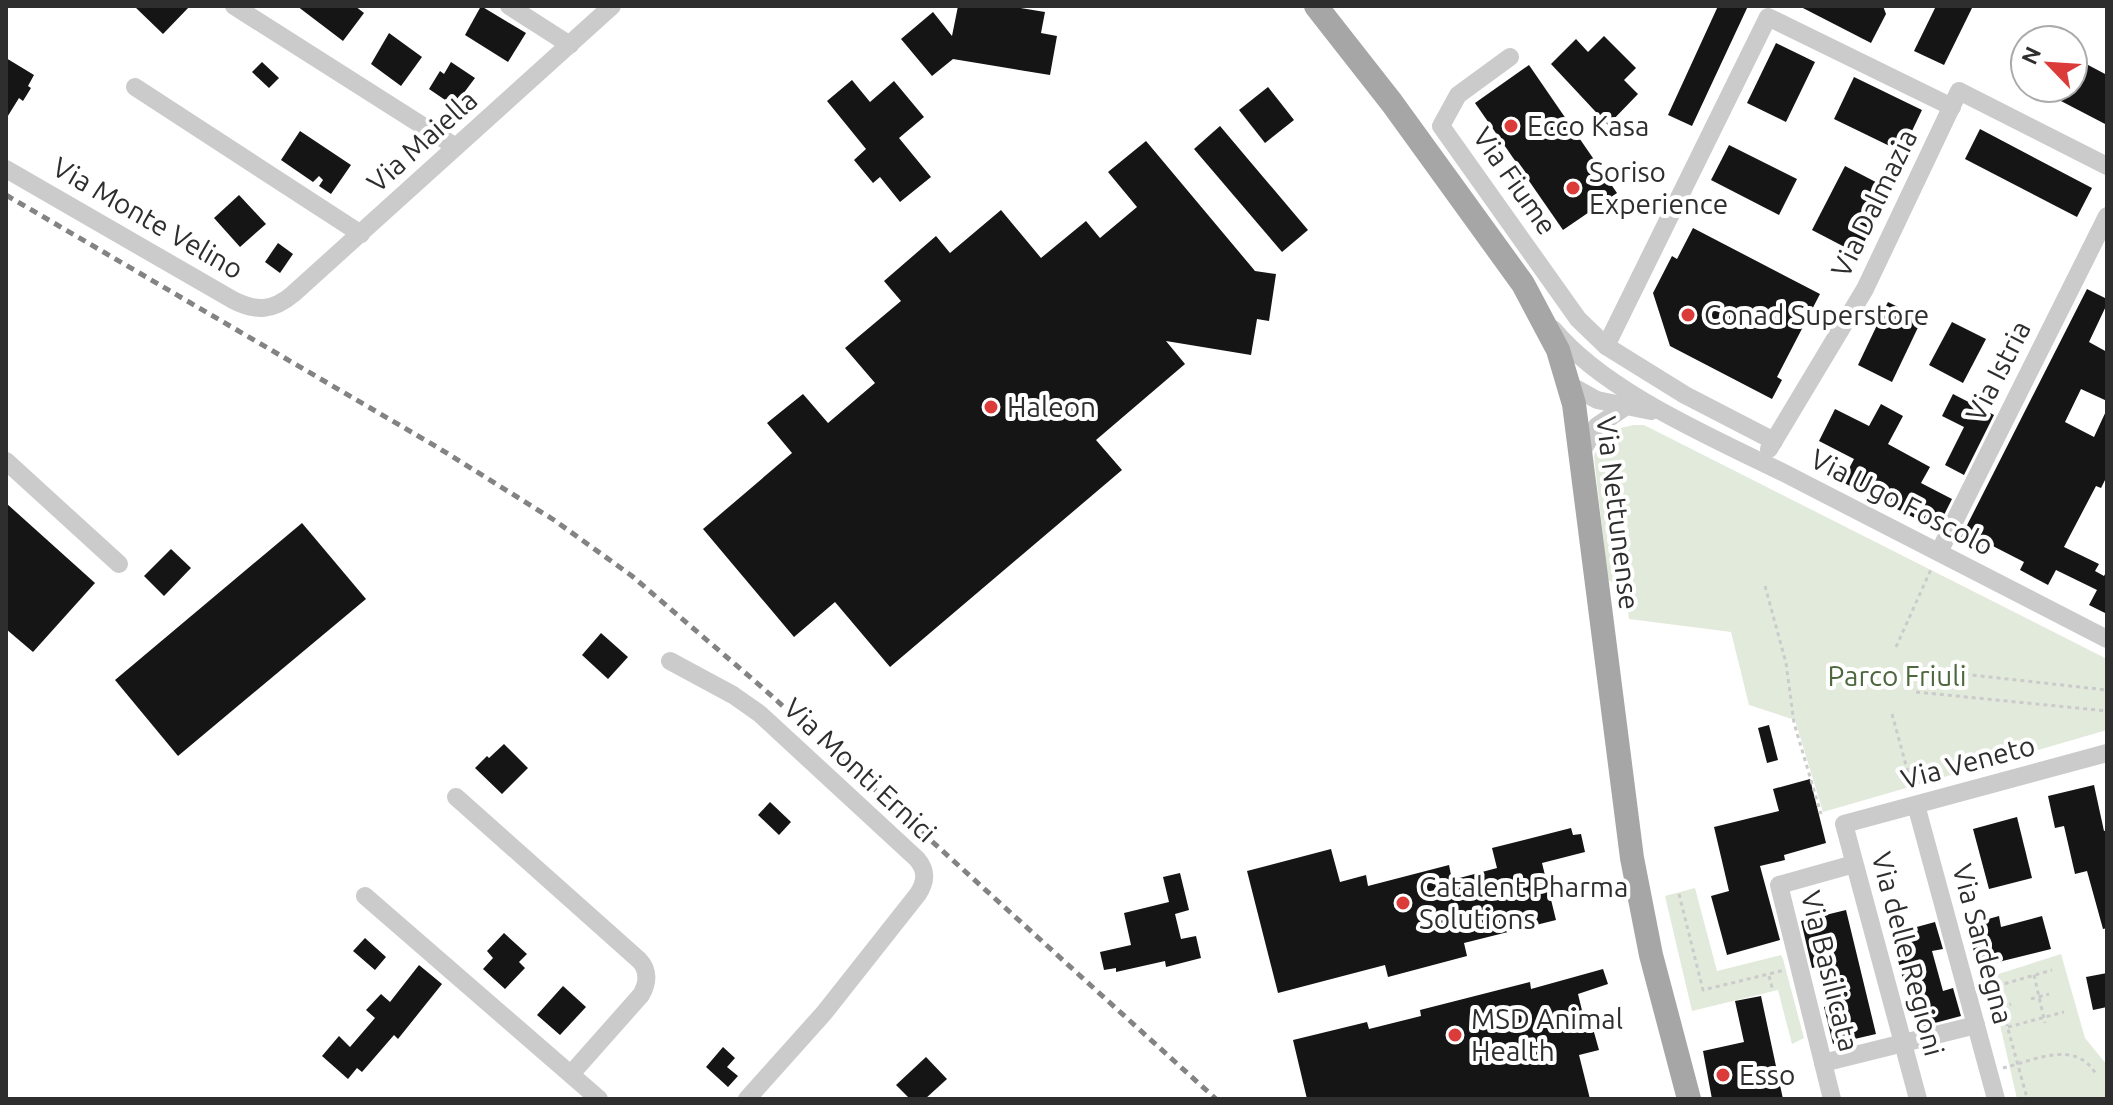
<svg xmlns="http://www.w3.org/2000/svg" width="2113" height="1105" font-family="Ubuntu,sans-serif">
  <style>
    .green { fill: #e2eadc }
    .building { fill: #151515 }
    .lines { fill: none; stroke-linecap: round; stroke-linejoin: round }
    .path { stroke: #cbcbcb; stroke-width: 3; stroke-dasharray: 4 4; stroke-linecap: butt }
    .minor { stroke: #cbcbcb; stroke-width: 18 }
    .major { stroke: #a6a6a6; stroke-width: 24 }
    .rail { stroke: #838383; stroke-width: 5; stroke-dasharray: 8 6; stroke-linecap: butt }
    .poi-dot { fill: #db3b39; stroke: #fff; stroke-width: 3 }
    .labels { text-anchor: middle; stroke-width: 8; stroke-linejoin: round; paint-order: stroke }
    .poi-label { font-size: 28px; fill: #2e2e2e; stroke: #fff; text-anchor: start }
    .street-label { font-size: 28px; fill: #2e2e2e; stroke: #fff }
    .park-label { font-size: 28px; fill: #4d673e; stroke: #fff }
  </style>
  <rect width="100%" height="100%" fill="#fff"/>
  <g class="green">
    <path d="M1634,425h10l463,234v71l-284,82 -28,-92 -46,-15 -18,-73 -102,-13 -4,-31 -17,-8 -14,-123c4,-20 21,-29 40,-32z"/>
    <polygon points="1695,888 1717,971 1781,955 1783,959 1804,1038 1792,1044 1778,990 1692,1011 1665,896"/>
    <polygon points="2061,954 2085,1038 2107,1065 2107,1099 2017,1099 1989,977"/>
  </g>
  <g class="building">
    <polygon points="134,6 190,6 163,34"/>
    <polygon points="297,6 355,6 364,13 343,41"/>
    <polygon points="481,6 526,33 508,62 465,35"/>
    <polygon points="958,6 1008,6 1045,12 1041,33 1057,36 1050,75 953,59 932,76 901,39 933,12 952,36"/>
    <polygon points="1718,6 1748,6 1692,126 1668,115"/>
    <polygon points="1799,6 1883,6 1886,14 1871,43"/>
    <polygon points="1936,6 1973,6 1944,65 1914,51"/>
    <polygon points="389,33 422,57 401,86 371,64"/>
    <polygon points="1604,36 1636,68 1624,80 1638,94 1608,125 1551,64 1576,39 1588,52"/>
    <polygon points="1776,43 1815,62 1786,122 1747,103"/>
    <polygon points="2073,57 2107,75 2107,125 2036,88 2073,88"/>
    <polygon points="6,58 34,75 28,86 31,88 23,101 19,98 6,119"/>
    <polygon points="262,62 279,78 269,88 252,72"/>
    <polygon points="451,62 475,78 454,106 429,89 440,71 444,74"/>
    <polygon points="1529,65 1617,193 1563,230 1475,103"/>
    <polygon points="1854,77 1922,110 1902,152 1834,119"/>
    <polygon points="852,80 870,102 894,81 924,117 899,138 931,177 900,202 880,177 873,183 854,160 866,149 827,101"/>
    <polygon points="1268,87 1294,120 1265,143 1239,110"/>
    <polygon points="1220,126 1308,230 1282,252 1194,149"/>
    <polygon points="1980,129 2092,188 2077,217 1965,159"/>
    <polygon points="300,131 351,165 331,194 319,186 323,180 319,176 313,182 281,160"/>
    <polygon points="1146,141 1255,271 1276,274 1269,321 1257,319 1251,355 1166,341 1185,364 1096,440 1122,470 890,667 835,602 794,637 703,529 792,453 767,423 803,394 828,423 875,383 845,348 901,301 884,281 936,236 950,253 1001,210 1041,258 1086,221 1100,238 1137,207 1108,172"/>
    <polygon points="1729,145 1797,179 1779,215 1711,180"/>
    <polygon points="1845,166 1891,190 1858,254 1812,230"/>
    <polygon points="239,195 266,224 240,247 214,218"/>
    <polygon points="1693,228 1820,294 1777,377 1782,380 1772,399 1670,346 1653,293 1672,256 1677,259"/>
    <polygon points="278,243 293,254 280,273 265,262"/>
    <polygon points="2087,289 2107,299 2107,304 2089,342 2107,352 2107,401 2081,389 2065,422 2094,437 2107,409 2107,476 2101,488 2096,486 2064,547 2099,564 2095,571 2104,576 2107,570 2107,614 2089,605 2097,590 2056,570 2048,585 2020,570 2024,562 1985,542 1980,551 1959,541"/>
    <polygon points="1888,302 1922,319 1892,382 1858,365"/>
    <polygon points="1952,322 1986,339 1963,383 1929,365"/>
    <polygon points="1953,394 1994,415 1964,475 1945,465 1964,427 1942,416"/>
    <polygon points="1881,404 1903,416 1888,444 1930,467 1921,483 1952,499 1937,529 1842,482 1854,459 1819,441 1835,409 1869,426"/>
    <polygon points="6,503 95,583 33,652 6,629"/>
    <polygon points="302,523 366,599 178,756 115,680"/>
    <polygon points="171,549 191,568 164,596 144,576"/>
    <polygon points="601,633 628,657 608,679 582,655"/>
    <polygon points="1769,725 1778,760 1767,763 1758,728"/>
    <polygon points="504,744 528,768 502,794 475,768 487,756 489,758"/>
    <polygon points="1810,779 1826,843 1784,855 1785,860 1760,866 1780,940 1727,955 1711,896 1729,891 1714,827 1779,811 1773,789"/>
    <polygon points="2094,785 2104,831 2107,830 2107,928 2103,929 2087,871 2075,874 2064,826 2055,828 2048,796"/>
    <polygon points="770,802 791,822 779,835 758,815"/>
    <polygon points="2017,817 2032,878 1989,889 1973,829"/>
    <polygon points="1571,828 1573,835 1581,834 1585,852 1542,863 1556,920 1464,943 1467,956 1388,977 1385,965 1278,993 1247,871 1331,849 1340,882 1366,875 1368,886 1449,865 1452,880 1497,868 1492,848"/>
    <polygon points="1180,873 1189,910 1175,914 1181,939 1196,936 1201,958 1166,967 1165,961 1116,972 1116,968 1104,970 1100,952 1131,945 1124,913 1169,902 1163,877"/>
    <polygon points="1846,910 1876,1034 1833,1044 1824,1007 1833,1004 1824,965 1812,968 1801,921"/>
    <polygon points="1999,916 2001,927 2042,916 2051,949 1978,967 1967,925"/>
    <polygon points="1935,922 1943,949 1932,951 1943,991 1953,988 1961,1016 1916,1028 1891,934"/>
    <polygon points="504,933 527,954 519,962 525,968 505,989 483,969 493,958 487,951"/>
    <polygon points="365,938 386,957 375,970 353,951"/>
    <polygon points="419,965 442,984 398,1039 394,1035 362,1072 357,1068 348,1079 322,1056 339,1036 350,1047 375,1018 366,1010 381,994 390,1002"/>
    <polygon points="1603,969 1608,984 1578,994 1586,1027 1592,1025 1599,1050 1579,1055 1590,1099 1307,1099 1293,1040 1367,1022 1369,1029 1421,1016 1420,1010 1530,982 1531,989"/>
    <polygon points="2107,973 2107,1007 2093,1010 2086,977"/>
    <polygon points="563,986 586,1007 560,1035 537,1015"/>
    <polygon points="1761,996 1783,1099 1712,1099 1703,1051 1744,1042 1735,1001"/>
    <polygon points="723,1047 735,1058 727,1067 738,1076 728,1087 706,1067"/>
    <polygon points="926,1057 947,1079 925,1099 910,1099 896,1085"/>
  </g>
  <g class="lines">
    <g class="path">
      <polyline points="1765,586 1786,663 1794,723 1821,814"/>
      <polyline points="1896,647 1932,567"/>
      <polyline points="1917,669 2107,690"/>
      <polyline points="1916,692 2107,711"/>
      <polyline points="1892,714 1912,787"/>
      <polyline points="1679,894 1703,990 1785,970"/>
      <polyline points="2034,975 2045,1023"/>
      <polyline points="1769,976 1773,991"/>
      <polyline points="1984,981 1994,978 2027,1098 2022,1099"/>
      <polyline points="1997,986 2052,970"/>
      <polyline points="2031,999 2049,994"/>
      <polyline points="2002,1007 2011,1004"/>
      <polyline points="2008,1027 2064,1012"/>
      <path d="M2003,1068c32,-8 72,-29 93,6"/>
      <polyline points="2106,1092 2107,1094"/>
    </g>
    <g class="minor">
      <polyline points="234,6 456,147"/>
      <polyline points="509,6 570,45"/>
      <polyline points="1510,57 1458,95 1441,126 1578,319 1606,346"/>
      <polyline points="135,87 361,234"/>
      <path d="M6,169l227,131c23,12 40,11 60,-6l319,-288"/>
      <path d="M1553,329c53,64 161,109 235,146 107,54 213,109 319,164"/>
      <polyline points="1570,385 1597,400 1651,411"/>
      <polyline points="1774,441 1685,395 1606,346 1768,17 1952,107"/>
      <polyline points="1769,449 1865,289 1959,91 2107,166"/>
      <polyline points="1582,451 1597,426 1628,405"/>
      <polyline points="6,461 119,564"/>
      <polyline points="1939,552 2107,216"/>
      <path d="M670,661l63,34 27,19 157,145c10,12 9,22 1,35l-94,119 -77,86"/>
      <path d="M456,797l183,163c10,10 9,23 2,35l-70,79"/>
      <polyline points="1916,805 1996,1099"/>
      <polyline points="365,896 599,1099"/>
      <polyline points="1823,1063 1976,1025"/>
      <polyline points="1832,1099 1779,885 1854,864"/>
      <polyline points="1918,1099 1844,824 2107,753"/>
    </g>
    <polyline class="major" points="1316,6 1392,103 1523,284 1558,350 1574,404 1632,858 1651,955 1689,1099"/>
    <polyline class="rail" points="6,195 437,447 554,520 632,576 764,689 1216,1099"/>
  </g>
  <g class="poi-dot">
    <circle cx="1511" cy="126" r="8"/>
    <circle cx="1573" cy="188" r="8"/>
    <circle cx="1688" cy="315" r="8"/>
    <circle cx="991" cy="407" r="8"/>
    <circle cx="1403" cy="903" r="8"/>
    <circle cx="1455" cy="1035" r="8"/>
    <circle cx="1723" cy="1075" r="8"/>
  </g>
  <g class="labels">
    <g class="poi-label">
      <text x="1527" y="136">Ecco Kasa</text>
      <text x="1589" y="182">Soriso<tspan x="1589" dy="32">Experience</tspan></text>
      <text x="1704" y="325">Conad Superstore</text>
      <text x="1007" y="417">Haleon</text>
      <text x="1419" y="897">Catalent Pharma<tspan x="1419" dy="32">Solutions</tspan></text>
      <text x="1471" y="1029">MSD Animal<tspan x="1471" dy="32">Health</tspan></text>
      <text x="1739" y="1085">Esso</text>
    </g>
    <g class="street-label">
      <text transform="translate(422 141) rotate(-42)" y="10">Via Maiella</text>
      <text transform="translate(1515 181) rotate(55)" y="10">Via Fiume</text>
      <text transform="translate(1874 203) rotate(-64)" y="10">Via Dalmazia</text>
      <text transform="translate(148 218) rotate(30)" y="10">Via Monte Velino</text>
      <text transform="translate(1998 371) rotate(-63)" y="10">Via Istria</text>
      <text transform="translate(1902 502) rotate(27)" y="10">Via Ugo Foscolo</text>
      <text transform="translate(1618 513) rotate(83)" y="10">Via Nettunense</text>
      <text transform="translate(1968 762) rotate(-15)" y="10">Via Veneto</text>
      <text transform="translate(860 770) rotate(43)" y="10">Via Monti Ernici</text>
      <text transform="translate(1983 944) rotate(75)" y="10">Via Sardegna</text>
      <text transform="translate(1908 954) rotate(75)" y="10">Via delle Regioni</text>
      <text transform="translate(1830 971) rotate(76)" y="10">Via Basilicata</text>
    </g>
    <g class="park-label">
      <text x="1897" y="686">Parco Friuli</text>
    </g>
  </g>
  <rect width="2113" height="1105" fill="none" stroke="#2e2e2e" stroke-width="16"/>
  <g transform="translate(2049 64) rotate(295)"><circle r="38" fill="#ffffff" stroke="#ababab" stroke-width="2"/>
  <path d="M0-6L14 30L0 20L-14 30Z" fill="#db3b39"/>
  <text y="-12" font-size="22" font-weight="bold" text-anchor="middle" fill="#2e2e2e">N</text>
  </g>
</svg>
